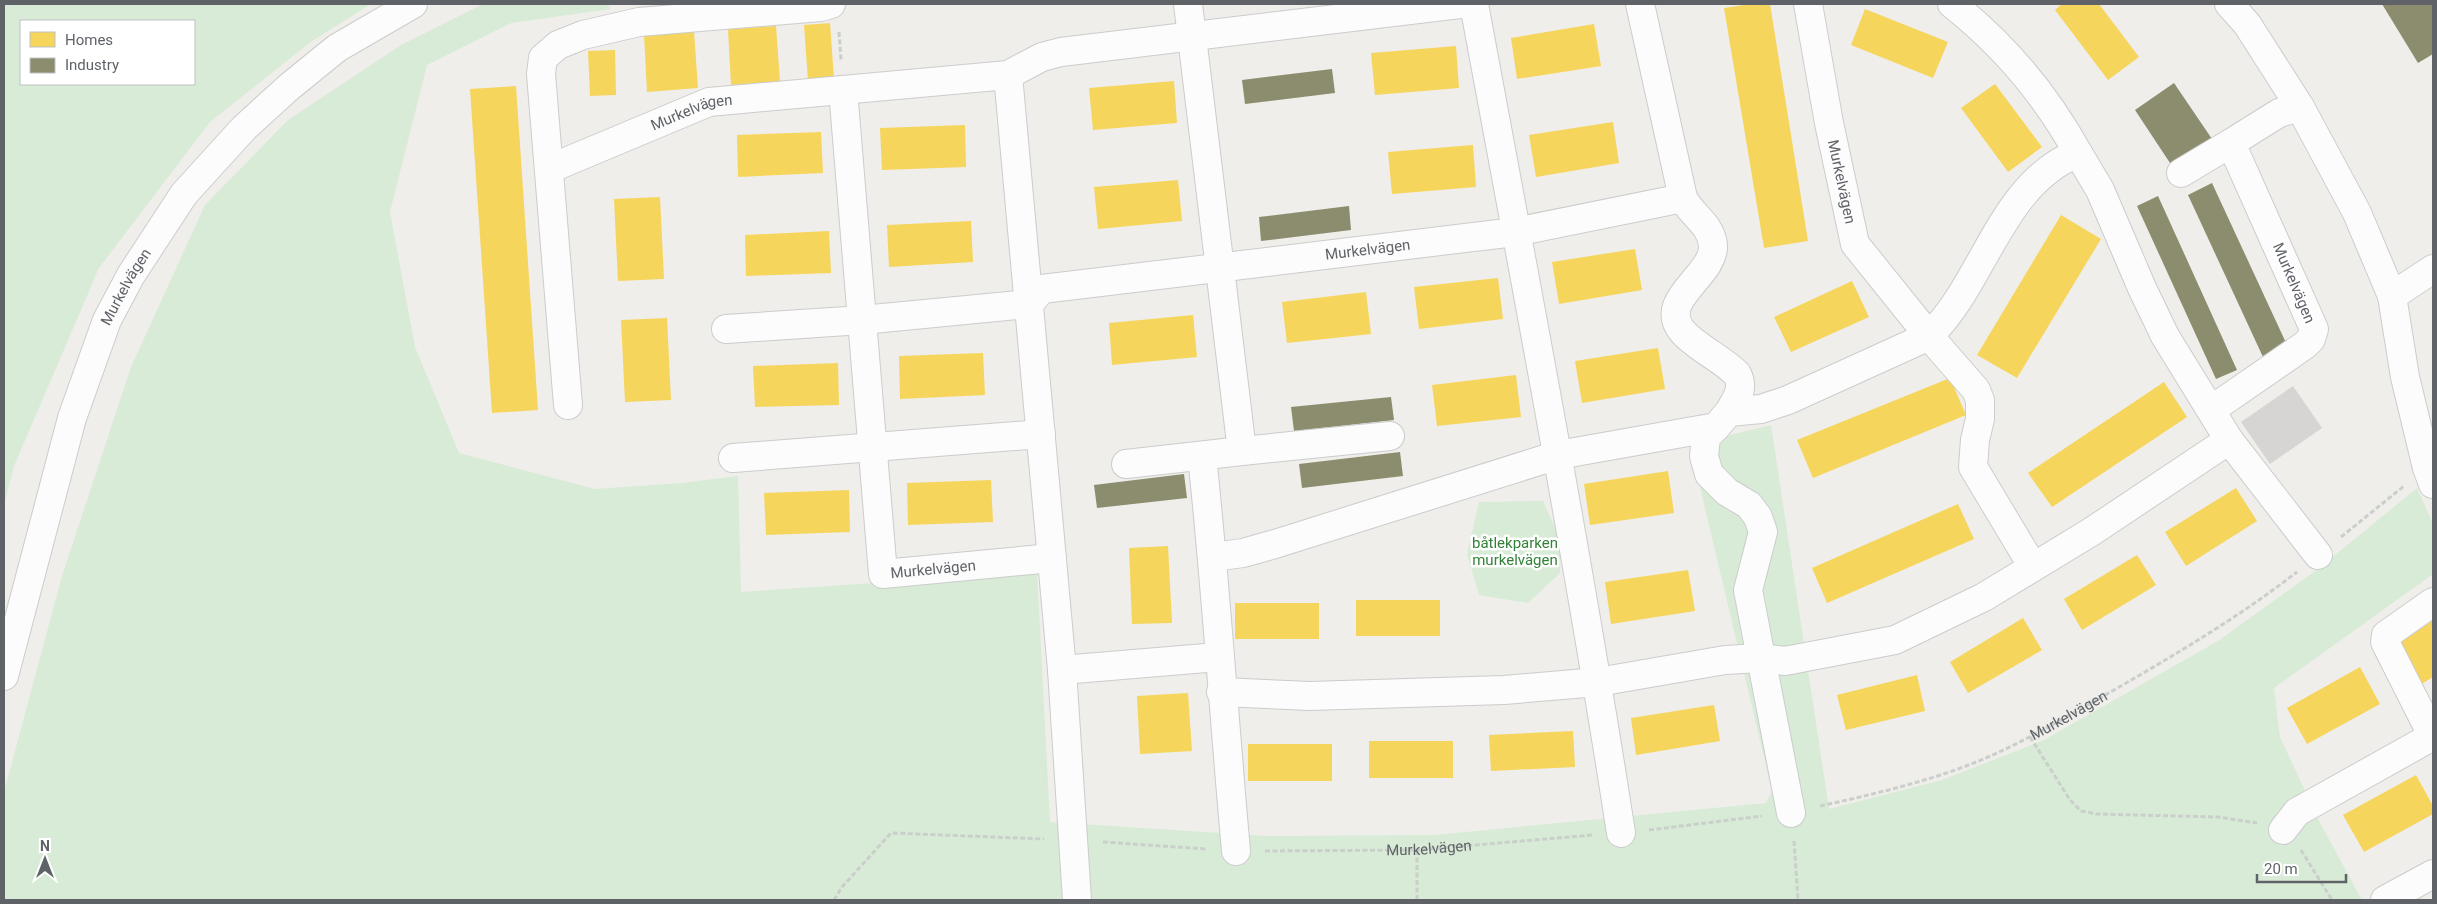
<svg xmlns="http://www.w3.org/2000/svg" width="2437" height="904" font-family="Roboto,sans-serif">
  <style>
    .green { fill: #d8ebd6; fill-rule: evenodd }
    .homes { fill: #f6d55c }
    .industry { fill: #8c8c6e }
    .building { fill: #d6d5d3 }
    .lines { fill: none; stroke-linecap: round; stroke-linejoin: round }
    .minor-casing { stroke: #cbcccc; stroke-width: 30 }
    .path { stroke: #cacfcc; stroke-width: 3; stroke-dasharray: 5 2.5; stroke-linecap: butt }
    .minor { stroke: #fdfcfc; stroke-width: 28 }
    .labels { text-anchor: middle; stroke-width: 5; stroke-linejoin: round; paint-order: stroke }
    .street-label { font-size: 15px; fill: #5f6368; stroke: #fff }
    .park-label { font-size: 15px; fill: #348238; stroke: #fff }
  </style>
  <rect width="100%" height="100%" fill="#efeeea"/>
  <g class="green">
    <path d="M4,4h367l-59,37 -102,81 -111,146 -85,198 -10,39zM21,21h173v63h-173z"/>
    <polygon points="483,4 608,4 611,9 511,23 427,65 390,212 415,347 459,453 595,489 682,483 738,476 741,592 1037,572 1050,822 1266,836 1434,835 1766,803 1772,791 1690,445 1771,425 1829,809 1942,780 2044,740 2218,641 2318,569 2417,488 2433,524 2433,574 2274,688 2280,737 2319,821 2362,900 4,900 4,792 62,576 131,367 205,205 288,120 401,45"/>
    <polygon points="1543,501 1561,541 1560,573 1528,603 1479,595 1467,554 1479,502"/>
  </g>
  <g class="homes">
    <polygon points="1751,4 1770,4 1808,241 1764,248 1724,8"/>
    <polygon points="2062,4 2099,4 2139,57 2108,80 2055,10"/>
    <polygon points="1865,9 1948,42 1933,78 1851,45"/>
    <polygon points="830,23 834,79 808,81 804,25"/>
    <polygon points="1594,24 1601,66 1517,79 1511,38"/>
    <polygon points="776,26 780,82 731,85 728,29"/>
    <polygon points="694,32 698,88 647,92 644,35"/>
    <polygon points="1456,46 1459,88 1375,95 1371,53"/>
    <polygon points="615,50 616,95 590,96 588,51"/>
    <polygon points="1174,81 1177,123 1093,130 1089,88"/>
    <polygon points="1995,84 2042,147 2008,172 1961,108"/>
    <polygon points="516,86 538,410 492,413 470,89"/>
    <polygon points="1613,122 1619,163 1536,177 1529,135"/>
    <polygon points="965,125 966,167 882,170 880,128"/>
    <polygon points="821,132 823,173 738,177 737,135"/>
    <polygon points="1473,145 1476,187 1392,194 1388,152"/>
    <polygon points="1178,180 1182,221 1098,229 1094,187"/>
    <polygon points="660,197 664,279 618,281 614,199"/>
    <polygon points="2061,215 2101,239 2017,378 1977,355"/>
    <polygon points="971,221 973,262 889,267 887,225"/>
    <polygon points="829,231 831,273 746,276 745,235"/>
    <polygon points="1635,249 1642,290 1559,304 1552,262"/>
    <polygon points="1498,278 1503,319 1419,329 1414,287"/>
    <polygon points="1852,281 1869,317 1791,352 1774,317"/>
    <polygon points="1366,292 1371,334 1287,343 1282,302"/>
    <polygon points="1193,315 1197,357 1112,365 1109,323"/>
    <polygon points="667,318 671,400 625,402 621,320"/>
    <polygon points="1658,348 1665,389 1582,403 1575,361"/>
    <polygon points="983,353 985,395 900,399 899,356"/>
    <polygon points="838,363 839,405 755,407 753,366"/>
    <polygon points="1516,375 1521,417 1437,426 1432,385"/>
    <polygon points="1950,378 1966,415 1813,478 1797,440"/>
    <polygon points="2164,382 2187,417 2052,507 2028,473"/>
    <polygon points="1668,471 1674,513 1590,525 1584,484"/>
    <polygon points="991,480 993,522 908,525 907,483"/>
    <polygon points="2236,488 2257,521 2186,566 2165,532"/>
    <polygon points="849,490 850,532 766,535 764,493"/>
    <polygon points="1958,504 1974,539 1827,603 1812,568"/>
    <polygon points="1168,546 1172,623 1132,624 1129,548"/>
    <polygon points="2137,555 2156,585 2082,630 2064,599"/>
    <polygon points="1688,570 1695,611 1611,624 1605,582"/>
    <rect x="1356" y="600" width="84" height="36"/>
    <rect x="1235" y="603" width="84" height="36"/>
    <polygon points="2023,618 2042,650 1968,693 1950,662"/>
    <polygon points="2432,621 2433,677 2420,685 2395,645"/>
    <polygon points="2360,667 2380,704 2307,744 2287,708"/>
    <polygon points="1917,675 1925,711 1846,730 1837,695"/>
    <polygon points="1188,693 1192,751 1140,754 1137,696"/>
    <polygon points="1714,705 1720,741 1636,755 1631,718"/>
    <polygon points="1573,731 1575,767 1491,771 1489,735"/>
    <rect x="1369" y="741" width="84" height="37"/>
    <rect x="1248" y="744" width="84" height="37"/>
    <polygon points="2416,775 2433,806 2433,814 2364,852 2343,815"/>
  </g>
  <g class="industry">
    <polygon points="2382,4 2433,4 2433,54 2418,63"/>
    <polygon points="1332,69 1335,93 1245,104 1242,80"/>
    <polygon points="2174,83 2212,139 2172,166 2135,110"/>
    <polygon points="2212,183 2287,345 2263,357 2188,195"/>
    <polygon points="2158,196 2237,370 2216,379 2137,206"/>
    <polygon points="1349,206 1351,230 1261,241 1259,217"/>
    <polygon points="1391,397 1394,420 1294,431 1291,407"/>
    <polygon points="1400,452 1403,476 1302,488 1299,464"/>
    <polygon points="1184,474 1187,498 1097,508 1094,485"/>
  </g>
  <polygon class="building" points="2293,386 2322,428 2270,464 2241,422"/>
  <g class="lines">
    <defs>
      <g id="minor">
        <path d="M1474,4c51,276 104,551 147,829"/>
        <path d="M1640,4l43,194c8,17 28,26 30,47 2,31 -58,55 -30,87 13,15 39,27 54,42 8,15 -1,25 -8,38"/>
        <path id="s3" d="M1808,4l21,119 26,121 74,92 47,54 4,10v19l-5,21 -2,27 60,100"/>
        <polyline points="2229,4 2247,24 2300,107 2357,213 2392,296 2405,377 2427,468 2433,484"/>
        <polyline points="1008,75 1062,670 1077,900"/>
        <path id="s4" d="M843,90l40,484 169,-16"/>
        <path id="s5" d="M549,169l160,-67 299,-27 34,-18 19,-5 399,-48"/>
        <polyline points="2181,173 2231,143"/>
        <polyline points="2392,296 2433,269"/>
        <path id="s6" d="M726,329l136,-9 167,-16 13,-15 473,-57 168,-34"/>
        <polyline points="568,405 541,74 543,58 558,45 583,35 639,22 821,7 831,4"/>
        <polyline points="2211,410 2305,345 2311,339 2314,329 2231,143 2279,113 2300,107"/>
        <polyline points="1716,427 1706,437 1704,456 1709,474 1727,492 1749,505 1758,517 1763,532 1748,590 1791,813"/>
        <polyline points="2229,440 2318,555"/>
        <polyline points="1242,451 1390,436"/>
        <path d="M1202,456c14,131 22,263 34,395"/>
        <polyline points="733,458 1041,434"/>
        <polyline points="1126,464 1242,451 1188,4"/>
        <path d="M1213,557l30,-4 32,-9 283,-89 158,-28 13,-15 32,-3 27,-9 141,-64c56,-54 71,-152 149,-183 -32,-58 -74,-108 -126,-149"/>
        <polyline points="2433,602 2386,635 2385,642 2433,737"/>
        <polyline points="1062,670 1218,657"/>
        <path id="s7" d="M4,676l68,-258 35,-98 24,-45 53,-81 60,-66 45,-41 48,-39 76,-44"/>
        <polyline points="1221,692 1310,696 1504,690 1598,682 1725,660 1760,658 1785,661 1895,640 1984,597 2091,532 2229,440 2165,336 2142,288 2100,190 2078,153"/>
        <polyline points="2283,830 2297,812 2433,736"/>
        <polyline points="2385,900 2433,874"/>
      </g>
    </defs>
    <use href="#minor" class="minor-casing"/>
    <g class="path">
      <polyline points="839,32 841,60"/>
      <polyline points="2341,537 2404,486"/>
      <polyline points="2030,737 2070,800 2081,811 2097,814 2218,817 2257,823"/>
      <path id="s1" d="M1820,806c46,-10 93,-21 138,-37 50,-18 96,-45 142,-71 68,-39 135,-78 197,-126"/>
      <polyline points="1649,830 1762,816"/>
      <polyline points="1794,841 1798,900"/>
      <polyline points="1103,842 1206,849"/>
      <polyline points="2301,850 2332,900"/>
      <path id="s2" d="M1265,851l152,-1 176,-15"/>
      <polyline points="834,900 842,887 891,833 1044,839"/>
      <polyline points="1417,900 1417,850"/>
    </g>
    <use href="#minor" class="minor"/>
  </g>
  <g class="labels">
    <g class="street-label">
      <text dy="5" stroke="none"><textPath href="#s5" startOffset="154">Murkelvägen</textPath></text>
      <text dy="5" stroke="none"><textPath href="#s3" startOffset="181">Murkelvägen</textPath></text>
      <text dy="5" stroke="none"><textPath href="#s6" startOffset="652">Murkelvägen</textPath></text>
      <text transform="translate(2294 283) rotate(67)" y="5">Murkelvägen</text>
      <text dy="5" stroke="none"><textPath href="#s7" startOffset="409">Murkelvägen</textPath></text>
      <text dy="5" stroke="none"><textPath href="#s4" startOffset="536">Murkelvägen</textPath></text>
      <text dy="5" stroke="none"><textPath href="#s1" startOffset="266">Murkelvägen</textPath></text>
      <text dy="5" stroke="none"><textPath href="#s2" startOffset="164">Murkelvägen</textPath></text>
    </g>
    <g class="park-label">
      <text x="1515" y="548">båtlekparken<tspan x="1515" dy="17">murkelvägen</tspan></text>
    </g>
  </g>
  <rect width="2437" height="904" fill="none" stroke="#5f6368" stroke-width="10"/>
  <rect x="20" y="20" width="175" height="65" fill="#ffffff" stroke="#bfc1c3"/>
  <rect x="30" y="32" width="25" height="15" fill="#f6d55c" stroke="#bfc1c3"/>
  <text x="65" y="45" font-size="15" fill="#5f6368">Homes</text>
  <rect x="30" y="58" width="25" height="15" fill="#8c8c6e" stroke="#bfc1c3"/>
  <text x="65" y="70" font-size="15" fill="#5f6368">Industry</text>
  <g transform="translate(45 859)" stroke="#ffffff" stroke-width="4" paint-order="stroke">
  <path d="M0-4L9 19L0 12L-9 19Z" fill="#5f6368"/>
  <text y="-8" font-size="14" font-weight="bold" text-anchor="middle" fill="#5f6368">N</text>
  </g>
  <path d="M2257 874v8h89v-8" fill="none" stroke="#5f6368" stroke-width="2.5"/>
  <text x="2264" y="874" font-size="15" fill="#5f6368" stroke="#ffffff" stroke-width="4" paint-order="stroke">20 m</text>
</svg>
